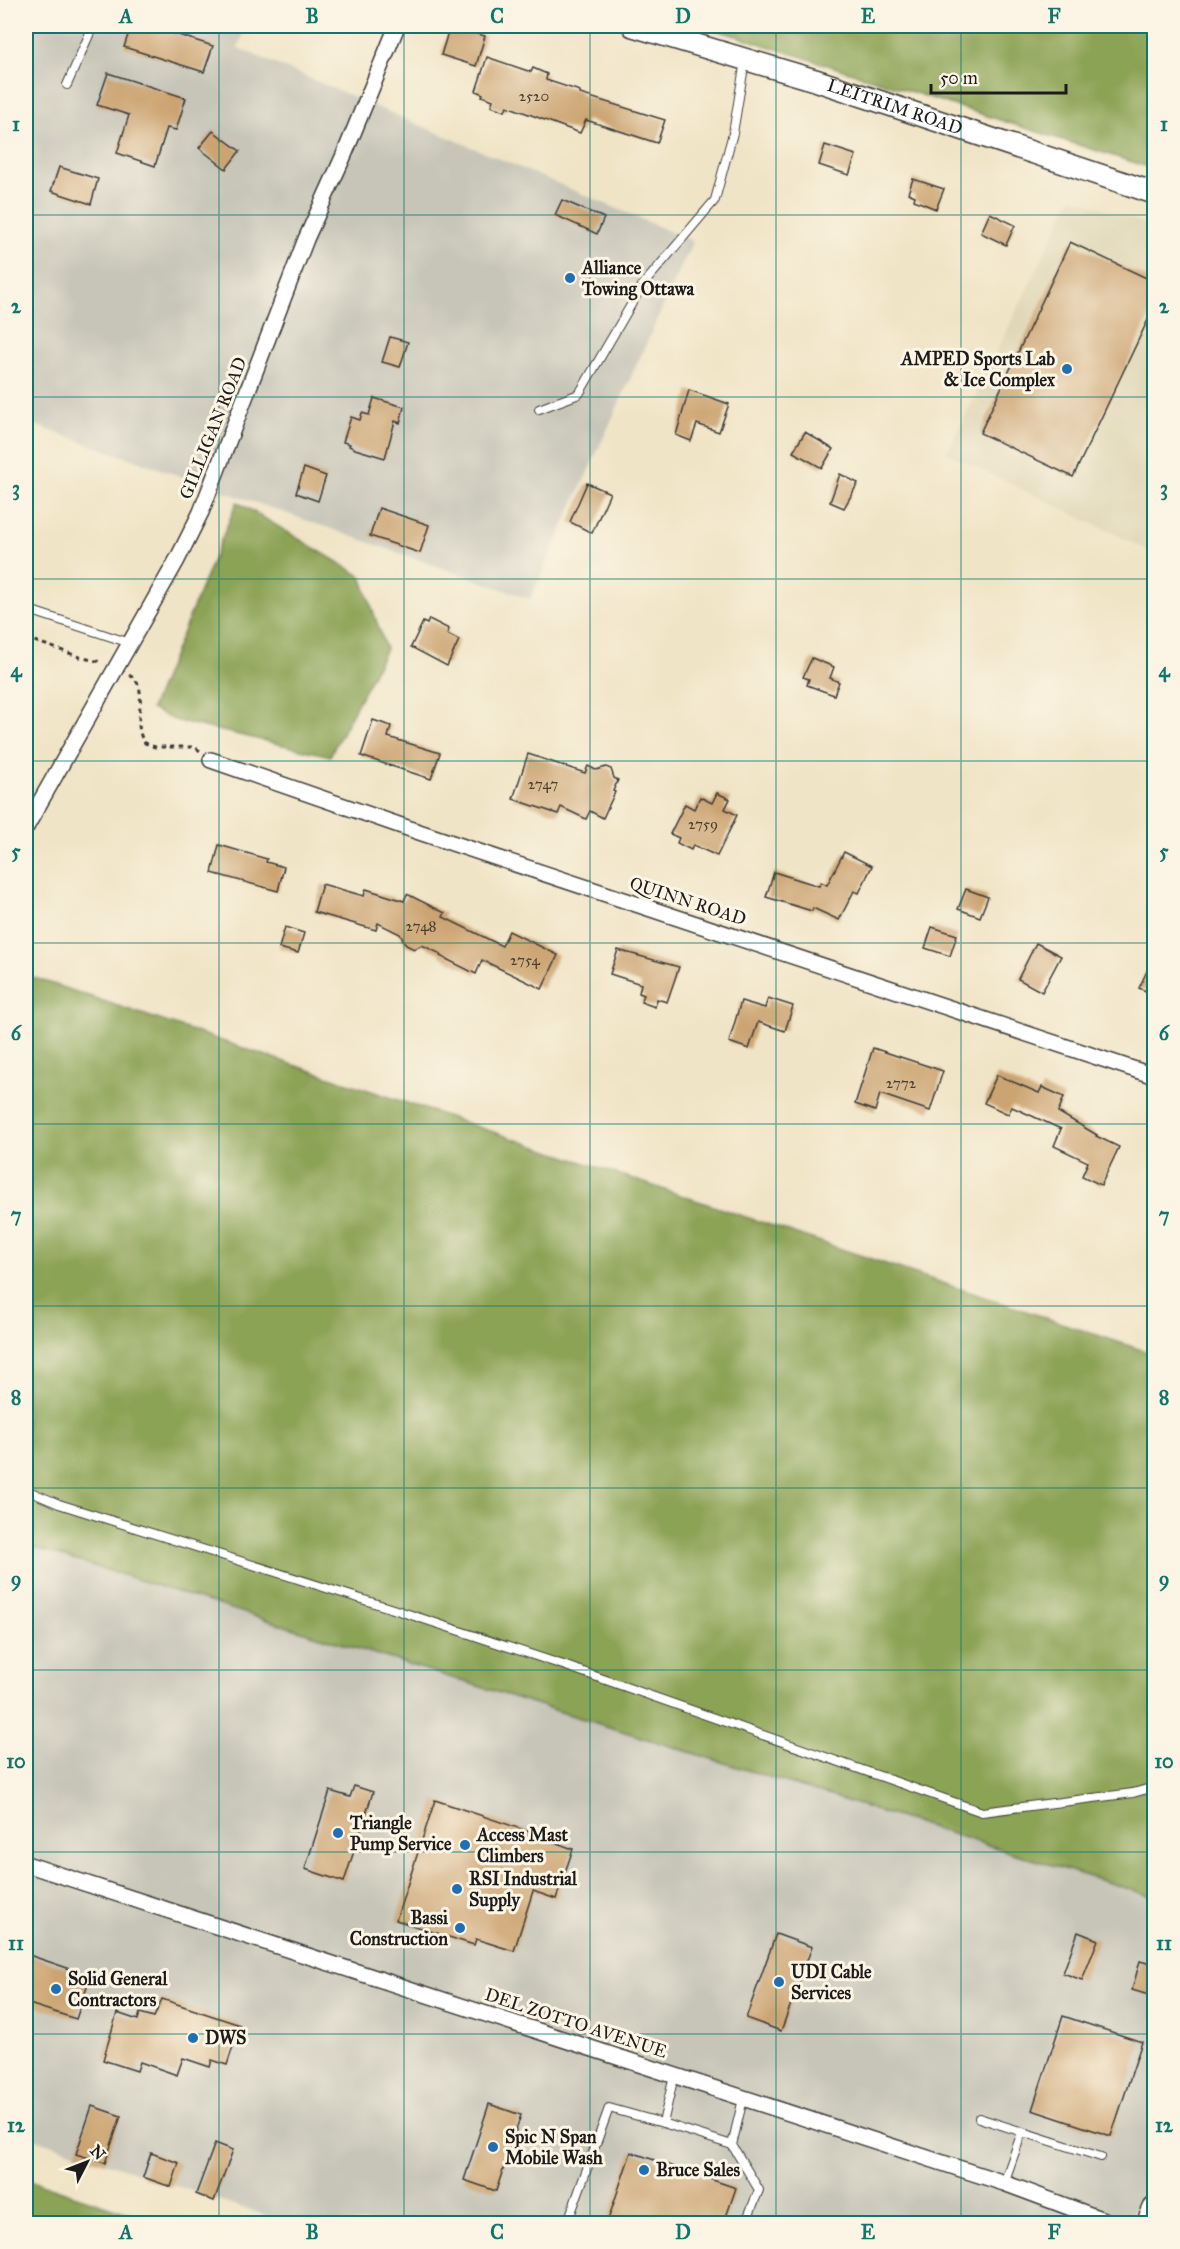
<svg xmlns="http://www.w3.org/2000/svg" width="1180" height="2249" font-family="'IM FELL Great Primer',serif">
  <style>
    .built { fill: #e0d7b7 }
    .industrial { fill: #c6c5b8 }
    .forest { fill: #8ba354; stroke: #546038; stroke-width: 1.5 }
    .building { fill: #cca472 }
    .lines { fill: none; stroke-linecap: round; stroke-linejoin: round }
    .service-casing { stroke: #3c3a36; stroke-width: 10 }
    .minor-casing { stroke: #3c3a36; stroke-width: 18 }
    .secondary-casing { stroke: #3c3a36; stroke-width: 24 }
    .path { stroke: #3c3a36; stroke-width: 3; stroke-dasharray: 4.5 4.5; stroke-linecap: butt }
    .service { stroke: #fff; stroke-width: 8 }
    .minor { stroke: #fff; stroke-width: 15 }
    .secondary { stroke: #fff; stroke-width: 21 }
    .grid { fill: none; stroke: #0f766e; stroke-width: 1.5; stroke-opacity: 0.55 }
    .poi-dot { fill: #1f6fb2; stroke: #fcf5e5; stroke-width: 2 }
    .labels { text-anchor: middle; stroke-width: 6; stroke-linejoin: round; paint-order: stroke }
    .number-label { font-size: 15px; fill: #483e32 }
    .street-label { font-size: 18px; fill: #1c1c1c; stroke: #fcf5e5 }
    .poi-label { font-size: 18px; font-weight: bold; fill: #1c1c1c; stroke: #fcf5e5; text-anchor: start }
    .neatline { fill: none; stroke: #0f766e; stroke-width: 2 }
    .grid-label { font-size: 20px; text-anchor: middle; font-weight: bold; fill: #0f766e }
  </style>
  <rect width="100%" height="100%" fill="#fcf5e5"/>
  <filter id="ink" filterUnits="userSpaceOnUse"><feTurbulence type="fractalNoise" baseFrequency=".0167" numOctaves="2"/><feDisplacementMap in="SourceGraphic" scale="12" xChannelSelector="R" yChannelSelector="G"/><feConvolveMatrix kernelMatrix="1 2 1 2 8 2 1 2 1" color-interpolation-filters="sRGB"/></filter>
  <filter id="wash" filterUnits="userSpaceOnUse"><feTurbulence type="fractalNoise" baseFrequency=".008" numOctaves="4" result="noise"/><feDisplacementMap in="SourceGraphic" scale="24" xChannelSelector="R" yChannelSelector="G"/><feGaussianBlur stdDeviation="1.35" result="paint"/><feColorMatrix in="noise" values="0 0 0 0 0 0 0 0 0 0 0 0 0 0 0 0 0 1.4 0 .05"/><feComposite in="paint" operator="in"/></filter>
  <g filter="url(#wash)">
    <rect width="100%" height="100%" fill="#f0e4c6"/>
    <polygon class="built" points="1072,197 1154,227 1154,544 1151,552 947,453"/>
    <g class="industrial">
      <polygon points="26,26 246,26 238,48 693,241 530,599 26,422"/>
      <polygon points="26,1545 1154,1897 1154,2167 1128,2223 288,2223 26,2136"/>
    </g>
    <g class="forest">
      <polygon points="705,26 1154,26 1154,169"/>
      <polygon points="237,502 361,576 386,649 330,756 174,720 151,709"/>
      <polygon points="26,975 1154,1354 1154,1897 26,1545"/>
      <polygon points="26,2179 157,2223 26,2223"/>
    </g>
    <g id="blocks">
      <g class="building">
        <polygon points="131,26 150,26 213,46 204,72 124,47"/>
        <polygon points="459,29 485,36 476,66 441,55 448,32 457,34"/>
        <polygon points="487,57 531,72 533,68 547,74 546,80 580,91 580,94 665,120 657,143 586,120 580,133 507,106 505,111 491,106 493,100 482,96 483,94 476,91"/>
        <polygon points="108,73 186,98 176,130 167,128 155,166 117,153 129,115 97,105"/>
        <polygon points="213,131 240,151 226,169 199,148"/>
        <polygon points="825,145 856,155 849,175 819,165"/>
        <polygon points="59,167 98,179 91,204 51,191"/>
        <polygon points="913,179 944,189 936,209 914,200 915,196 908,193"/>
        <polygon points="562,200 604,218 597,234 555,215"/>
        <polygon points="990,213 1015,225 1006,245 981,233"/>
        <polygon points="1070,242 1155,282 1155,305 1073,477 980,433"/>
        <polygon points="390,337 408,342 400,367 382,362"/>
        <polygon points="689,390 729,404 719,432 697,424 691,441 676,435"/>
        <polygon points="374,398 404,407 400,423 395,421 385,458 355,449 349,446 350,444 343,442 351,417 360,420 362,413 369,415"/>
        <polygon points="805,432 833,449 822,468 793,452"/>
        <polygon points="304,468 326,476 318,501 296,493"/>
        <polygon points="840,474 858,483 844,508 830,502"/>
        <polygon points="587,483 610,493 592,533 570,522"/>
        <polygon points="379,508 429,525 420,553 370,536"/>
        <polygon points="429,619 449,629 447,634 459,640 447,666 411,647 423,622 427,624"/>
        <polygon points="812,658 834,667 830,678 839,682 834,695 807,685 809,679 803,677"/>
        <polygon points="373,720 391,726 388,737 440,753 431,779 361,756"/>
        <polygon points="528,754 585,773 588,766 596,770 606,767 611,769 614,778 618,780 613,791 615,792 603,818 590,811 586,819 561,807 558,814 513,799"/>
        <polygon points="717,793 730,799 725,809 737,815 717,856 693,845 691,850 677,843 679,838 670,834 685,804 694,809 700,797 712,803"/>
        <polygon points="219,845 267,859 266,862 284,867 278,891 212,873"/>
        <polygon points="844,852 872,866 859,893 854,891 839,920 813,908 812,911 766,897 774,872 819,886 821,882 827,885"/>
        <polygon points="322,884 364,896 366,889 404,901 407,894 445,913 443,917 502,946 509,931 558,955 542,989 482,960 476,974 440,956 441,954 422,945 414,949 406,945 400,934 378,923 376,930 314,912"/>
        <polygon points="966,889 988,897 980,917 958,909"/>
        <polygon points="285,927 304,933 298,953 279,948"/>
        <polygon points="932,927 957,935 950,956 925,948"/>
        <polygon points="1036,943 1061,956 1042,992 1018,979"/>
        <polygon points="618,950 679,967 667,1002 657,999 655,1007 641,1002 644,995 639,993 641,984 610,974"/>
        <polygon points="1155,954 1155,995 1139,988"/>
        <polygon points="768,998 793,1006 785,1031 758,1022 749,1049 729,1042 741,1001 765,1008"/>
        <polygon points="873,1048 943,1071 930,1111 880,1094 875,1111 855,1104"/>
        <polygon points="997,1075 1039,1093 1042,1087 1064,1097 1058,1112 1097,1135 1096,1136 1119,1147 1101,1185 1082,1176 1088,1162 1054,1146 1061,1129 1012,1107 1008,1114 984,1103"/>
        <polygon points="354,1786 373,1792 344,1882 305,1869 330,1791 350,1797"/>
        <polygon points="435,1800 551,1839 551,1841 573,1849 556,1899 533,1891 514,1951 476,1939 474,1945 396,1920"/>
        <polygon points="1078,1932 1098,1940 1082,1980 1063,1973"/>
        <polygon points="776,1934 812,1947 781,2031 746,2018"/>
        <polygon points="26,1954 91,1976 76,2019 26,2003"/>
        <polygon points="1140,1961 1155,1965 1155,1997 1132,1990"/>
        <polygon points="162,1999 240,2025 227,2065 212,2060 210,2067 183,2058 177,2075 140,2062 137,2071 103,2060 117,2013 138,2020 140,2013 154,2017"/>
        <polygon points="1063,2016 1142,2042 1111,2136 1032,2110"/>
        <polygon points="489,2104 521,2115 496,2191 464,2180"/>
        <polygon points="92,2106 121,2116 105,2163 76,2154"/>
        <polygon points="215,2143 233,2150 214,2201 196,2194"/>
        <polygon points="631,2152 736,2188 724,2223 607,2223"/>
        <polygon points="151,2153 179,2163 171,2187 143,2177"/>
      </g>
    </g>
  </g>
  <g filter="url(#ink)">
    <use href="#blocks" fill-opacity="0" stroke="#3c3a36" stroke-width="1.5"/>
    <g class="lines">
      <defs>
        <g id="service">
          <polyline points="67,85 93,26"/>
          <polyline points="539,409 579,394 642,286 715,200 733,133 745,61"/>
          <polyline points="26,609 130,643"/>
          <polyline points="26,1490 59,1504 393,1609 566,1666 982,1812 1133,1793 1154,1787"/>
          <polyline points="743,2099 732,2145 759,2190 745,2224"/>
          <polyline points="979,2118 1101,2157"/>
          <polyline points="663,2123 732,2145"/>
          <polyline points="1004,2183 1022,2132"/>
          <polyline points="567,2224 609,2108 663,2123 674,2076"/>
        </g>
        <g id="minor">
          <polyline points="211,760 419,832 1154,1076"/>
          <polyline points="26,827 177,560 201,512 306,239 344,155 397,26"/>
          <polyline points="26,1864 1004,2183 1114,2224"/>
        </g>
        <g id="secondary">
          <path id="s1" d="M633,26l182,54 339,113"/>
          <polyline points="1147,2224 1154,2208"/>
        </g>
      </defs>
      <use href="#service" class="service-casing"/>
      <use href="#minor" class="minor-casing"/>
      <use href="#secondary" class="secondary-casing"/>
      <g class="path">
        <polyline points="26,638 83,658 101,662"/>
        <path d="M129,675c24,12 0,48 16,68l10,4h40l5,4"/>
      </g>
      <use href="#service" class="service"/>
      <use href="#minor" class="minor"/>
      <use href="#secondary" class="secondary"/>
    </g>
  </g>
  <path class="grid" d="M219,26v2198M404,26v2198M590,26v2198M776,26v2198M961,26v2198M26,215h1128M26,397h1128M26,579h1128M26,761h1128M26,943h1128M26,1124h1128M26,1306h1128M26,1488h1128M26,1670h1128M26,1852h1128M26,2034h1128"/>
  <g class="poi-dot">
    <circle cx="570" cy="278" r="6"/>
    <circle cx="1067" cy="369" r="6"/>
    <circle cx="338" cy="1833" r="6"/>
    <circle cx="465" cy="1845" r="6"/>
    <circle cx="457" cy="1889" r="6"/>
    <circle cx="460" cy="1928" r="6"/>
    <circle cx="779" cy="1982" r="6"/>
    <circle cx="56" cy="1989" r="6"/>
    <circle cx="193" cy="2038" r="6"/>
    <circle cx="493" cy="2147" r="6"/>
    <circle cx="644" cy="2170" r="6"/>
  </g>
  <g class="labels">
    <g class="number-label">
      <text x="534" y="101">2520</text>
      <text x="543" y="789">2747</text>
      <text x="703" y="829">2759</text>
      <text x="421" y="931">2748</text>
      <text x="525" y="965">2754</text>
      <text x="901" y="1088">2772</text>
    </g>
    <g class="street-label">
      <text dy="6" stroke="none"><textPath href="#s1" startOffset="274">LEITRIM ROAD</textPath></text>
      <text transform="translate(213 428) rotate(-68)" y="6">GILLIGAN ROAD</text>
      <text transform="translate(688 901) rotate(18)" y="6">QUINN ROAD</text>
      <text transform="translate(576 2023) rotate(18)" y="6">DEL ZOTTO AVENUE</text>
    </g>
    <g class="poi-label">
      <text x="582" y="274">Alliance<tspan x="582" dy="21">Towing Ottawa</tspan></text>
      <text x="1055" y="365" text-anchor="end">AMPED Sports Lab<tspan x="1055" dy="21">&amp; Ice Complex</tspan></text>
      <text x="350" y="1829">Triangle<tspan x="350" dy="21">Pump Service</tspan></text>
      <text x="477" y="1841">Access Mast<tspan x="477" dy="21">Climbers</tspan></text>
      <text x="469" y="1885">RSI Industrial<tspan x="469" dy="21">Supply</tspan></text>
      <text x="448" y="1924" text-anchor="end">Bassi<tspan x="448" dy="21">Construction</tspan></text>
      <text x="791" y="1978">UDI Cable<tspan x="791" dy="21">Services</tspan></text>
      <text x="68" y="1985">Solid General<tspan x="68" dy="21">Contractors</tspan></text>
      <text x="205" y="2044">DWS</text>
      <text x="505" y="2143">Spic N Span<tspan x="505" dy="21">Mobile Wash</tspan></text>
      <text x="656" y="2176">Bruce Sales</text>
    </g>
  </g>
  <rect width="1180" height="2249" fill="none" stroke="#fcf5e5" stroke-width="66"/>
  <g transform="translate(87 2162) rotate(48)" stroke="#fcf5e5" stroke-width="4.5" paint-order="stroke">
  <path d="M0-4.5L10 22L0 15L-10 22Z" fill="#1c1c1c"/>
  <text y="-9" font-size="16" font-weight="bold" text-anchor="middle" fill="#1c1c1c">N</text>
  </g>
  <path d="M931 84v9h135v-9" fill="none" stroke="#1c1c1c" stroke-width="3"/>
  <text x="940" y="84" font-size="18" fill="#1c1c1c" stroke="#fcf5e5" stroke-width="4.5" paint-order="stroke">50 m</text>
  <rect x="33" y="33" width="1114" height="2183" class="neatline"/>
  <g class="grid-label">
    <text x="126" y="23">A</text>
    <text x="312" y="23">B</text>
    <text x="497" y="23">C</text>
    <text x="683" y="23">D</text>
    <text x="868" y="23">E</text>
    <text x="1054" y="23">F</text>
    <text x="16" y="131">1</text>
    <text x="1164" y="131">1</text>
    <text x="16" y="313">2</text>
    <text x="1164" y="313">2</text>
    <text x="16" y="495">3</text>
    <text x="1164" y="495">3</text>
    <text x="16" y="677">4</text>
    <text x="1164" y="677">4</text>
    <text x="16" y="858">5</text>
    <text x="1164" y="858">5</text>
    <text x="16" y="1040">6</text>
    <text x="1164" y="1040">6</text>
    <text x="16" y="1222">7</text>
    <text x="1164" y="1222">7</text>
    <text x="16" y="1404">8</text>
    <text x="1164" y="1404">8</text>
    <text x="16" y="1586">9</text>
    <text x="1164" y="1586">9</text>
    <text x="16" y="1768">10</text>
    <text x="1164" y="1768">10</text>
    <text x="16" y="1950">11</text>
    <text x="1164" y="1950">11</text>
    <text x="16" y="2132">12</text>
    <text x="1164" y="2132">12</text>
    <text x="126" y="2239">A</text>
    <text x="312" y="2239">B</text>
    <text x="497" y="2239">C</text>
    <text x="683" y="2239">D</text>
    <text x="868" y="2239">E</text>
    <text x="1054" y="2239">F</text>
  </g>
</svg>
